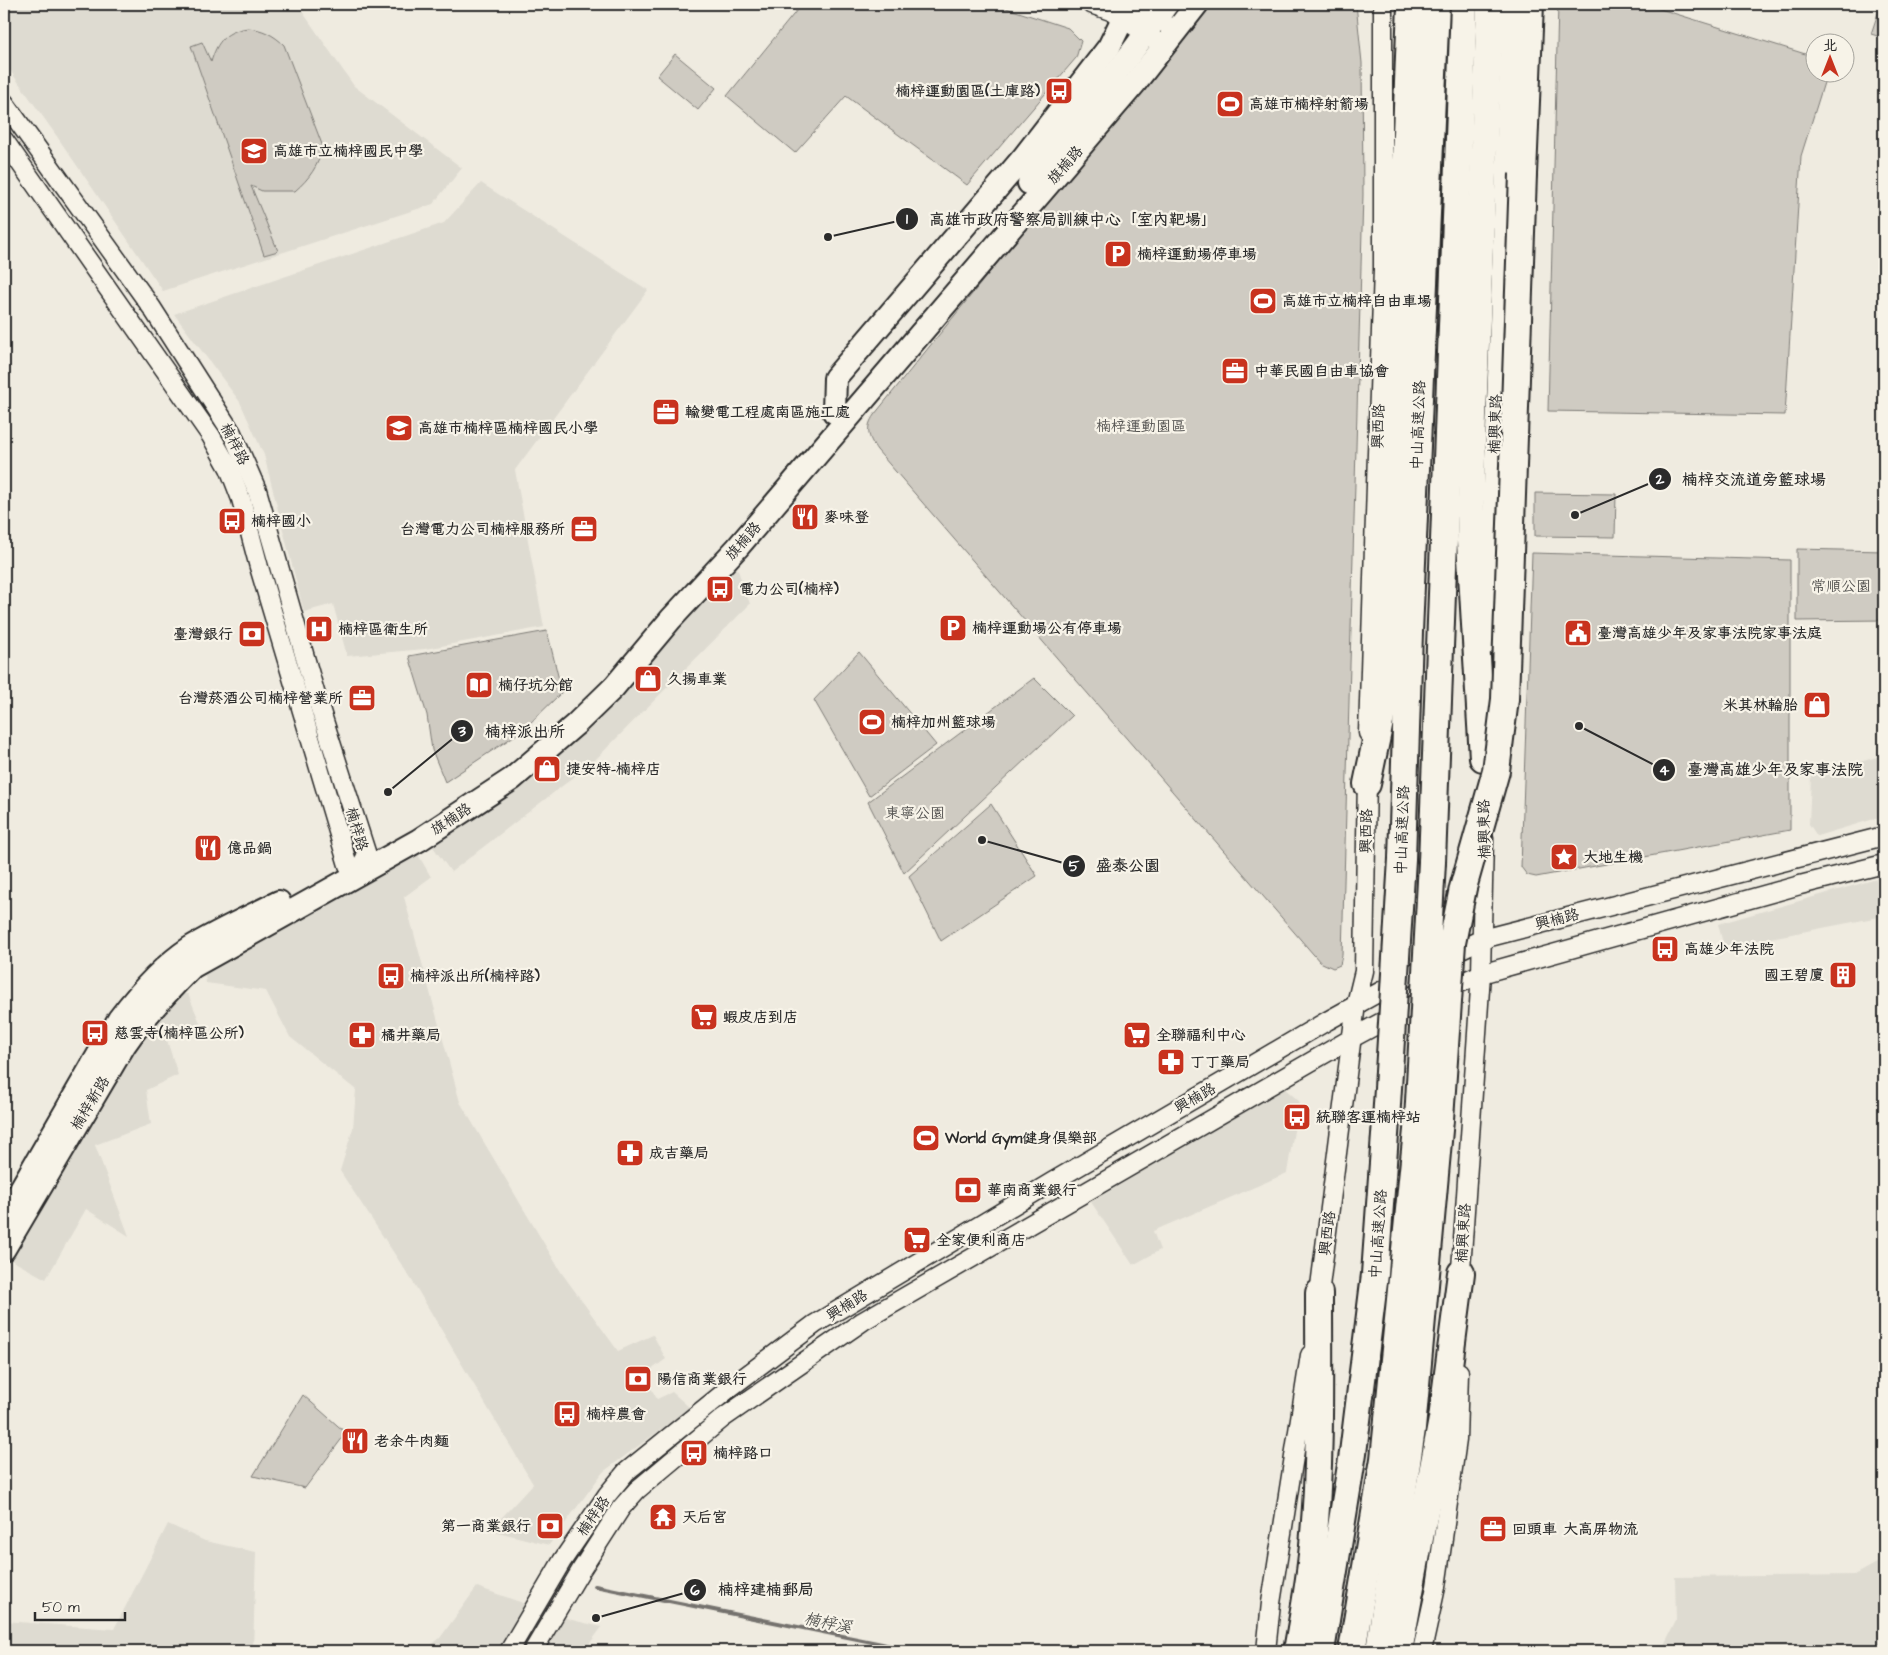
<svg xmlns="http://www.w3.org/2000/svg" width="1888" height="1655" font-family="'Architects Daughter','LXGW WenKai TC',sans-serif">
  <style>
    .built { fill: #dedbd1 }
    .green { fill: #cfcbc2; stroke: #7d7b76 }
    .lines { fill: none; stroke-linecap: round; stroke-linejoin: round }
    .stream { stroke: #74726e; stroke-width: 4 }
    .tertiary-casing { stroke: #2b2b2b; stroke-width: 21 }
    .primary-casing { stroke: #2b2b2b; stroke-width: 26 }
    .motorway-casing { stroke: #2b2b2b; stroke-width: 30 }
    .tertiary { stroke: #f7f3e8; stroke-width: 18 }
    .primary { stroke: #f7f3e8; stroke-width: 22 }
    .motorway { stroke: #f7f3e8; stroke-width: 26 }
    .motorway-bridge-casing { stroke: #2b2b2b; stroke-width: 30; stroke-linecap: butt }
    .motorway-bridge { stroke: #f7f3e8; stroke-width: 26 }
    .labels { text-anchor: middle; stroke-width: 4.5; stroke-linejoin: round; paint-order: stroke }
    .poi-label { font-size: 15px; font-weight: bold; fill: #2b2b2b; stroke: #f7f3e8; text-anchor: start }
    .street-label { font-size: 15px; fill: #2b2b2b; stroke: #f7f3e8 }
    .park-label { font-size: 15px; fill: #545351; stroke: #f7f3e8 }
    .water-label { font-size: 16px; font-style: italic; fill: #555552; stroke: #f7f3e8 }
    .leader { fill: none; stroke: #2b2b2b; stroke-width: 2 }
    .callout-dot { fill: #2b2b2b; stroke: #f7f3e8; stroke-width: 2 }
    .mark-label { font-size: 15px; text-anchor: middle; font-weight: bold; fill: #fff }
    .callout-label { font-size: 16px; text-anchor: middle; font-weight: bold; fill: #2b2b2b; stroke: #f7f3e8; stroke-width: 4.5; stroke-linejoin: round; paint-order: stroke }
  </style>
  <rect width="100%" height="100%" fill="#efebe0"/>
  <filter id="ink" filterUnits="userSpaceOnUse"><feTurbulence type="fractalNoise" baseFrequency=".02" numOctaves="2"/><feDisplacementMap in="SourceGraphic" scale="10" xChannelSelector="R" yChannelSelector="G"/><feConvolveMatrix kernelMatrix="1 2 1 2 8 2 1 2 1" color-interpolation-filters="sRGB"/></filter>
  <g filter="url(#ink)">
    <g class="built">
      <polygon points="4,4 297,4 354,86 462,168 433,204 163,291 56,135 4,62"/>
      <polygon points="481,183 648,290 515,470 544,627 425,649 347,656 333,604 304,612 264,455 240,402 174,314 444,223"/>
      <polygon points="736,565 750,604 592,763 451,872 431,844"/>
      <polygon points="1884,755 1884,816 1817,836 1809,824 1811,776"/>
      <polygon points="416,851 431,877 404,897 460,1102 561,1272 618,1351 653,1335 666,1359 644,1375 657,1399 672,1392 690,1408 603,1472 549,1545 490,1530 533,1484 413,1282 340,1171 353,1128 356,1090 290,1037 266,991 206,983 204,966"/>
      <polygon points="1884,877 1884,916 1724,947 1718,924"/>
      <polygon points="177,994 188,994 203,1030 166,1037 178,1075 146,1090 151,1124 95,1145 129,1236 86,1209 46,1279 11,1260 79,1135 139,1034"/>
      <polygon points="1284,1088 1299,1101 1287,1173 1153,1231 1160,1250 1133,1265 1091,1202"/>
      <polygon points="168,1524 205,1541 256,1552 253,1651 4,1651 4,1621 114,1629"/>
      <polygon points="1884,1559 1884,1651 1661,1651 1676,1621 1675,1577 1855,1575"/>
      <polygon points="477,1587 572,1620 602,1627 584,1651 424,1651 440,1638"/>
      <polygon points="331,1649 398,1651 289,1651"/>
    </g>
    <g class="green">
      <polygon points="802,4 994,4 1068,28 1081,41 1076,58 967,185 846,96 795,153 727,96"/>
      <path d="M1207,4h149l6,59 1,131 -21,761 -2,10 -7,3 -13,-6 -443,-512c-9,-13 -12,-22 -3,-35z"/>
      <polygon points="1558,4 1644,4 1815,57 1816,72 1827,73 1801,156 1785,415 1548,411"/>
      <polygon points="1881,4 1884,4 1884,38 1871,34"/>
      <path d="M248,28c14,1 26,7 36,17l39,102c-5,19 -13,31 -28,44h-33l-11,-5 27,65 -14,4 -73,-209 11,-4 9,20c6,-21 15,-31 37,-34z"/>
      <polygon points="675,54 716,88 698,110 657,76"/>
      <polygon points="1535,493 1616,494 1615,537 1535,536"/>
      <polygon points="1797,549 1884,551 1884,620 1797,621"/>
      <polygon points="1532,553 1790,560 1790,830 1536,877 1527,875 1521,867"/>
      <polygon points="547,631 562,692 523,730 445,782 432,750 427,715 409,656"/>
      <polygon points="859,652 936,745 869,796 814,700"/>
      <polygon points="1034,678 1072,716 904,873 868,802"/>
      <polygon points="991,804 1037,876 941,941 909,876"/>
      <polygon points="303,1395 346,1433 305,1488 253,1476"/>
    </g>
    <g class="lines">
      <polyline class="stream" points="595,1586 882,1644 910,1651"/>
      <defs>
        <g id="tertiary">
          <polyline points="1091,4 1113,12 1155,40"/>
          <polyline points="1121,4 1157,17 1167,25"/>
          <polyline points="4,102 152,308 232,433 257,490 317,699 367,855 355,876"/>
          <polyline points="4,140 211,436 229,468 241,499 259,567 348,865 355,877"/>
          <polyline points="1487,645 1511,4"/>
          <polyline points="1368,733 1383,268 1383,4"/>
          <polyline points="1460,1284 1481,974 1484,838"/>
          <polyline points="1318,1302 1356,1004 1364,971 1367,774"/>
          <polyline points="509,1651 562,1561 607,1495 626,1472 731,1387 815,1324 1052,1182 1327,1021 1428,965 1482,939 1884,836"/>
          <polyline points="533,1651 581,1570 621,1508 637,1490 723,1418 863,1321 1352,1038 1432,995 1481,974 1800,885 1884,864"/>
          <polyline points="1266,1651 1271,1603 1310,1355"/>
          <polyline points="1422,1651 1436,1587 1457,1440 1459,1372"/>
        </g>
        <g id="primary">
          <polyline points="1029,183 1126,60 1167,4"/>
          <polyline points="834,412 835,378 1023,158 1109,47 1130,4"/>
          <path d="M4,1218l115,-199c19,-25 44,-53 71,-71 28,-17 59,-31 89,-46"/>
          <path d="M4,1249l121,-205c20,-29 43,-53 67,-77l227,-127 93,-61 64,-55 38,-37 57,-68 66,-71 398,-465 62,-79"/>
        </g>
        <g id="motorway">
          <polyline points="1523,174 1530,4"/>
          <polyline points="1483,758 1470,541 1473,416 1490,4"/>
          <polyline points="1367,784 1382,712 1387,630 1411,4"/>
          <polyline points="1402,859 1409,632 1436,4"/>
          <polyline points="1432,862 1464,4"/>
          <path d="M1297,1651c6,-35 13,-70 16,-106 8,-83 6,-168 6,-252"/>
          <polyline points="1321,1651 1353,1453 1375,1274 1386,1121"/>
          <polyline points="1352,1651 1384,1459 1418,1120"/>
          <polyline points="1379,1651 1412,1429 1440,1119"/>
          <polyline points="1399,1651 1442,1419 1461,1273"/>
        </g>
      </defs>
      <use href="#tertiary" class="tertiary-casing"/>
      <use href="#primary" class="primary-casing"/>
      <use href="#motorway" class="motorway-casing"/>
      <use href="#tertiary" class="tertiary"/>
      <use href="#primary" class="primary"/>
      <use href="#motorway" class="motorway"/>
      <defs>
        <g id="motorway-bridge">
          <polyline points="1440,1119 1452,943 1463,888 1496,771 1505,699 1523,174"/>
          <polyline points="1418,1120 1432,862"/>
          <polyline points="1386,1121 1402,859"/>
        </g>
      </defs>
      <use href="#motorway-bridge" class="motorway-bridge-casing"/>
      <use href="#motorway-bridge" class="motorway-bridge"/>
    </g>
  </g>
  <defs>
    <symbol id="bus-square" viewBox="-11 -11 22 22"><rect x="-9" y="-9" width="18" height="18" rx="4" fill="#c8321e" stroke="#f7f3e8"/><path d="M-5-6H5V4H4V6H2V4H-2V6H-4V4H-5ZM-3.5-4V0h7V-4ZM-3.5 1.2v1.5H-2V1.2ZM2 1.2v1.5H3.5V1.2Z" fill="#fff"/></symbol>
    <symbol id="stadium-square" viewBox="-11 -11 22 22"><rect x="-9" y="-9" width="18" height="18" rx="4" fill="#c8321e" stroke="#f7f3e8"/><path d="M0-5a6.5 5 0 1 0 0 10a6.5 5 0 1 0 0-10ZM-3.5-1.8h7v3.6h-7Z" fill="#fff"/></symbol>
    <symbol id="school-square" viewBox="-11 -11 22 22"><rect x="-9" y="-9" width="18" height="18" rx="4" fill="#c8321e" stroke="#f7f3e8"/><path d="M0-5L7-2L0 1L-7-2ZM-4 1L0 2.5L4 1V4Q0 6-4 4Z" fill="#fff"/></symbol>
    <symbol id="parking-square" viewBox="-11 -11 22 22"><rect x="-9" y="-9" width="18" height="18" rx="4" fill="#c8321e" stroke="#f7f3e8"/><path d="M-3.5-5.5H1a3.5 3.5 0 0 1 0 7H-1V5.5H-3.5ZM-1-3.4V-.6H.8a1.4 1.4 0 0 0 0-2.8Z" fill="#fff"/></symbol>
    <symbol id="office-square" viewBox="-11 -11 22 22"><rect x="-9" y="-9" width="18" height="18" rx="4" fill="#c8321e" stroke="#f7f3e8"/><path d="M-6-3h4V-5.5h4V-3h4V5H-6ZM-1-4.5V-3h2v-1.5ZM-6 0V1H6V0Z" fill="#fff"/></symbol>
    <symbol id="restaurant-square" viewBox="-11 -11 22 22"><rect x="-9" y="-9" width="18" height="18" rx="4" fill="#c8321e" stroke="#f7f3e8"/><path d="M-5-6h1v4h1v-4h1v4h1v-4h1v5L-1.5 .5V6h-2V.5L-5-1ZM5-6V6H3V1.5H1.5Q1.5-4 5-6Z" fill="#fff"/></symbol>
    <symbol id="hospital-square" viewBox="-11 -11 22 22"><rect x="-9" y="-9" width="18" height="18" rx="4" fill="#c8321e" stroke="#f7f3e8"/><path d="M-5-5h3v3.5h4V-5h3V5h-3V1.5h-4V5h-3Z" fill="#fff"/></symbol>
    <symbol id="civic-square" viewBox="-11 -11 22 22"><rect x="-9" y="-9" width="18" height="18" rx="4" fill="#c8321e" stroke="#f7f3e8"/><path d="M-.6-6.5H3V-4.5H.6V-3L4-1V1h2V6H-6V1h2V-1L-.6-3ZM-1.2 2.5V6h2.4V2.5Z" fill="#fff"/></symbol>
    <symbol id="bank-square" viewBox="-11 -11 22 22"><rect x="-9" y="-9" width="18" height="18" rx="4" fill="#c8321e" stroke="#f7f3e8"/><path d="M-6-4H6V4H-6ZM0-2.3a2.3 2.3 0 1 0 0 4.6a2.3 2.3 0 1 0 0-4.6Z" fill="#fff"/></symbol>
    <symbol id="shop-square" viewBox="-11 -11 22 22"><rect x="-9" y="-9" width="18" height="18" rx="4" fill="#c8321e" stroke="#f7f3e8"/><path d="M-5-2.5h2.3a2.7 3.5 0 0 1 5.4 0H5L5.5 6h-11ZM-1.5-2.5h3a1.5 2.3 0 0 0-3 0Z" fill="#fff"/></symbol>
    <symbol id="library-square" viewBox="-11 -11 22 22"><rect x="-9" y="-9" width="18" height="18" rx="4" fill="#c8321e" stroke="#f7f3e8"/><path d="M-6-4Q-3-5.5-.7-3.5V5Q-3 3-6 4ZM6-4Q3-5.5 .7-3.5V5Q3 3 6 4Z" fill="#fff"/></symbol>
    <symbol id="sight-square" viewBox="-11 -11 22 22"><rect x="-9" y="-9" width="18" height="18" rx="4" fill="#c8321e" stroke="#f7f3e8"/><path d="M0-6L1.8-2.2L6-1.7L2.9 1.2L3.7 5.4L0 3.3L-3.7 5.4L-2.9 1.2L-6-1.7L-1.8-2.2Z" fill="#fff"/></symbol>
    <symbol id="building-square" viewBox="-11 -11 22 22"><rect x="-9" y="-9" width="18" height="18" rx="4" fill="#c8321e" stroke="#f7f3e8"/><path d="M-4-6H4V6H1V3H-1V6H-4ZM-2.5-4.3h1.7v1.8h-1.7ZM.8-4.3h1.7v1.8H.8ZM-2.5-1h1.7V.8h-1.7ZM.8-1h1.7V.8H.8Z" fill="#fff"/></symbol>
    <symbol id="supermarket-square" viewBox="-11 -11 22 22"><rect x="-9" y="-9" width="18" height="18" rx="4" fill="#c8321e" stroke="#f7f3e8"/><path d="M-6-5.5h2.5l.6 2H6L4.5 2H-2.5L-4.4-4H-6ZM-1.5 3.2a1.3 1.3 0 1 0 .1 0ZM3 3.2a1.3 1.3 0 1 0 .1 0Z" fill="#fff"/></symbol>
    <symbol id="pharmacy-square" viewBox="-11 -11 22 22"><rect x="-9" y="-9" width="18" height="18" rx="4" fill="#c8321e" stroke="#f7f3e8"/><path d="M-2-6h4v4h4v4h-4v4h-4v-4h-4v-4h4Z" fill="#fff"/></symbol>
    <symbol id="temple-square" viewBox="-11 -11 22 22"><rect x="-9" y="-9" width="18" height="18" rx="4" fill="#c8321e" stroke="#f7f3e8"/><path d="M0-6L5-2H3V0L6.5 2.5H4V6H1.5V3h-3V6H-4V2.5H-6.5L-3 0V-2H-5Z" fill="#fff"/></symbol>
  </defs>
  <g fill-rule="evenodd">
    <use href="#bus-square" x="1043" y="75" width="32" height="32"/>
    <use href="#stadium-square" x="1214" y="88" width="32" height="32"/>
    <use href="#school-square" x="238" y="135" width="32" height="32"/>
    <use href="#parking-square" x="1102" y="238" width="32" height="32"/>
    <use href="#stadium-square" x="1247" y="285" width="32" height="32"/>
    <use href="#office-square" x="1219" y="355" width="32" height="32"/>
    <use href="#office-square" x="650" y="396" width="32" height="32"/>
    <use href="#school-square" x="383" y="412" width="32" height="32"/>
    <use href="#restaurant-square" x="789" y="501" width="32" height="32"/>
    <use href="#bus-square" x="216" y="505" width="32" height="32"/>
    <use href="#office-square" x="568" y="513" width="32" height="32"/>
    <use href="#bus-square" x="704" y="573" width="32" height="32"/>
    <use href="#parking-square" x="937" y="612" width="32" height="32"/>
    <use href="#hospital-square" x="303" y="613" width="32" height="32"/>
    <use href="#civic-square" x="1562" y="617" width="32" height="32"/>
    <use href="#bank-square" x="236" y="618" width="32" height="32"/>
    <use href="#shop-square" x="632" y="663" width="32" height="32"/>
    <use href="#library-square" x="463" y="669" width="32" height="32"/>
    <use href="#office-square" x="346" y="682" width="32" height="32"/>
    <use href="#shop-square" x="1801" y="689" width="32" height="32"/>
    <use href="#stadium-square" x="856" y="706" width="32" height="32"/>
    <use href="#shop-square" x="531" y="753" width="32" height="32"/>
    <use href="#restaurant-square" x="192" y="832" width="32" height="32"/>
    <use href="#sight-square" x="1548" y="841" width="32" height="32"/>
    <use href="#bus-square" x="1649" y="933" width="32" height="32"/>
    <use href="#building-square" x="1827" y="959" width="32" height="32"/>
    <use href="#bus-square" x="375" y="960" width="32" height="32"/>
    <use href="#supermarket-square" x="688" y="1001" width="32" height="32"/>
    <use href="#bus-square" x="79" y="1017" width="32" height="32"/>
    <use href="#pharmacy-square" x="346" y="1019" width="32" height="32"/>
    <use href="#supermarket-square" x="1121" y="1019" width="32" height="32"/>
    <use href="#pharmacy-square" x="1155" y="1046" width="32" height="32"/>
    <use href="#bus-square" x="1281" y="1101" width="32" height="32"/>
    <use href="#stadium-square" x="910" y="1122" width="32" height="32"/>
    <use href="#pharmacy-square" x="614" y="1137" width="32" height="32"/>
    <use href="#bank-square" x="952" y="1174" width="32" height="32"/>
    <use href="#supermarket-square" x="901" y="1224" width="32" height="32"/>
    <use href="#bank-square" x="622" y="1363" width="32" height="32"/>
    <use href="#bus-square" x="551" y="1398" width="32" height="32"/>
    <use href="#restaurant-square" x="339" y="1425" width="32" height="32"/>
    <use href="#bus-square" x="678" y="1437" width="32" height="32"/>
    <use href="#temple-square" x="647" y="1501" width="32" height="32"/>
    <use href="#bank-square" x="534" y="1510" width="32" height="32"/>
    <use href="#office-square" x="1477" y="1513" width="32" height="32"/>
  </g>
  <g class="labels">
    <g class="poi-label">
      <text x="1040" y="96" text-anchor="end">楠梓運動園區(土庫路)</text>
      <text x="1249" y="109">高雄市楠梓射箭場</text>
      <text x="273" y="156">高雄市立楠梓國民中學</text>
      <text x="1137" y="259">楠梓運動場停車場</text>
      <text x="1282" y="306">高雄市立楠梓自由車場</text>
      <text x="1254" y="376">中華民國自由車協會</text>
      <text x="685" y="417">輸變電工程處南區施工處</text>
      <text x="418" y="433">高雄市楠梓區楠梓國民小學</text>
      <text x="824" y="522">麥味登</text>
      <text x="251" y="526">楠梓國小</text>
      <text x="565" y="534" text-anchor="end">台灣電力公司楠梓服務所</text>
      <text x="739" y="594">電力公司(楠梓)</text>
      <text x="972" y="633">楠梓運動場公有停車場</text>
      <text x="338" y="634">楠梓區衛生所</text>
      <text x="1597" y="638">臺灣高雄少年及家事法院家事法庭</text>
      <text x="233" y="639" text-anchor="end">臺灣銀行</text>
      <text x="667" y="684">久揚車業</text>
      <text x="498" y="690">楠仔坑分館</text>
      <text x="343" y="703" text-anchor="end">台灣菸酒公司楠梓營業所</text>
      <text x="1798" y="710" text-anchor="end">米其林輪胎</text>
      <text x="891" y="727">楠梓加州籃球場</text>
      <text x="566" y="774">捷安特-楠梓店</text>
      <text x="227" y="853">億品鍋</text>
      <text x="1583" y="862">大地生機</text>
      <text x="1684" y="954">高雄少年法院</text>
      <text x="1824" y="980" text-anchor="end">國王碧廈</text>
      <text x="410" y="981">楠梓派出所(楠梓路)</text>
      <text x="723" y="1022">蝦皮店到店</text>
      <text x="114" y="1038">慈雲寺(楠梓區公所)</text>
      <text x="381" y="1040">橘井藥局</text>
      <text x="1156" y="1040">全聯福利中心</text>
      <text x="1190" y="1067">丁丁藥局</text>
      <text x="1316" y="1122">統聯客運楠梓站</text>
      <text x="945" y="1143">World Gym健身俱樂部</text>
      <text x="649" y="1158">成吉藥局</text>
      <text x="987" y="1195">華南商業銀行</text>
      <text x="936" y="1245">全家便利商店</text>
      <text x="657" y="1384">陽信商業銀行</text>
      <text x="586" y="1419">楠梓農會</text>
      <text x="374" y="1446">老余牛肉麵</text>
      <text x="713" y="1458">楠梓路口</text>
      <text x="682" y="1522">天后宮</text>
      <text x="531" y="1531" text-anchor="end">第一商業銀行</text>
      <text x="1512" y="1534">回頭車 大高屏物流</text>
    </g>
    <g class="street-label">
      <text transform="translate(1065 165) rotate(-49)" y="5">旗楠路</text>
      <text transform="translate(1495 424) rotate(-88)" y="5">楠興東路</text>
      <text transform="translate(1418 425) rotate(-88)" y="5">中山高速公路</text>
      <text transform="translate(1378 426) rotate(-88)" y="5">興西路</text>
      <text transform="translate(235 444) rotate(63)" y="5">楠梓路</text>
      <text transform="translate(743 541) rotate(-49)" y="5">旗楠路</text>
      <text transform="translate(451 819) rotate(-33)" y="5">旗楠路</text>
      <text transform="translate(357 829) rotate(74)" y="5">楠梓路</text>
      <text transform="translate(1484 829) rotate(-91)" y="5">楠興東路</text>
      <text transform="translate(1402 830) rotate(-88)" y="5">中山高速公路</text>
      <text transform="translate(1366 831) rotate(-89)" y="5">興西路</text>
      <text transform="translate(1557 919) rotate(-14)" y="5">興楠路</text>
      <text transform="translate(1195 1098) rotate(-30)" y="5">興楠路</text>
      <text transform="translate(90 1103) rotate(-59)" y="5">楠梓新路</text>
      <text transform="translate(1327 1233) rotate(-83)" y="5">興西路</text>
      <text transform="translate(1463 1233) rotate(-86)" y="5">楠興東路</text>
      <text transform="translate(1378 1234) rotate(-86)" y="5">中山高速公路</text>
      <text transform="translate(847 1305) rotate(-32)" y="5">興楠路</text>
      <text transform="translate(593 1516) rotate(-55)" y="5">楠梓路</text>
    </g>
    <g class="park-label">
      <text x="1141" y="431">楠梓運動園區</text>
      <text x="1841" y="591">常順公園</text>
      <text x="915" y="818">東寧公園</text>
    </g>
    <g class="water-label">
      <text transform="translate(828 1622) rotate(12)" y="6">楠梓溪</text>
    </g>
  </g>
  <path class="leader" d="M828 237L907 219M1575 515L1660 479M388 792L462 731M1579 726L1664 770M982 840L1074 866M596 1618L695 1590"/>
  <g class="callout-dot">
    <circle cx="828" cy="237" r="5"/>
    <circle cx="1575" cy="515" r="5"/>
    <circle cx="388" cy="792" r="5"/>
    <circle cx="1579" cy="726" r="5"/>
    <circle cx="982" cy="840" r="5"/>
    <circle cx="596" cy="1618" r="5"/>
    <circle cx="907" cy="219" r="12"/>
    <circle cx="1660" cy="479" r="12"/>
    <circle cx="462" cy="731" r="12"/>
    <circle cx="1664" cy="770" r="12"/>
    <circle cx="1074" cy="866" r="12"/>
    <circle cx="695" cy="1590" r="12"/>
  </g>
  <g class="mark-label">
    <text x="907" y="224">1</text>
    <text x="1660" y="484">2</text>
    <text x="462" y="736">3</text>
    <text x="1664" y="775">4</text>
    <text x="1074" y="871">5</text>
    <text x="695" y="1595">6</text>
  </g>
  <g class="callout-label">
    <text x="1073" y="225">高雄市政府警察局訓練中心「室內靶場」</text>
    <text x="1754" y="485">楠梓交流道旁籃球場</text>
    <text x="525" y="737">楠梓派出所</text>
    <text x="1775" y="775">臺灣高雄少年及家事法院</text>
    <text x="1128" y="871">盛泰公園</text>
    <text x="766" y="1595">楠梓建楠郵局</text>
  </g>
  <rect width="1888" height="1655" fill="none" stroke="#f7f3e8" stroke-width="20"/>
  <rect x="10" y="10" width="1868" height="1635" fill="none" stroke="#2b2b2b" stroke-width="2" filter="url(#ink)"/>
  <g transform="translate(1830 58)"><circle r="24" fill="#f7f3e8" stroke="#a5a39c"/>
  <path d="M0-4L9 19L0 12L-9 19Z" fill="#c8321e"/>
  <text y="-8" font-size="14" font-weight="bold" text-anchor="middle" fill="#2b2b2b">北</text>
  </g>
  <path d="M35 1612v8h90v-8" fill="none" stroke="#2b2b2b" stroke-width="2.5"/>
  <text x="42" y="1612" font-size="15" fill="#2b2b2b" stroke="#f7f3e8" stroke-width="4" paint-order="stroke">50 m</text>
</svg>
